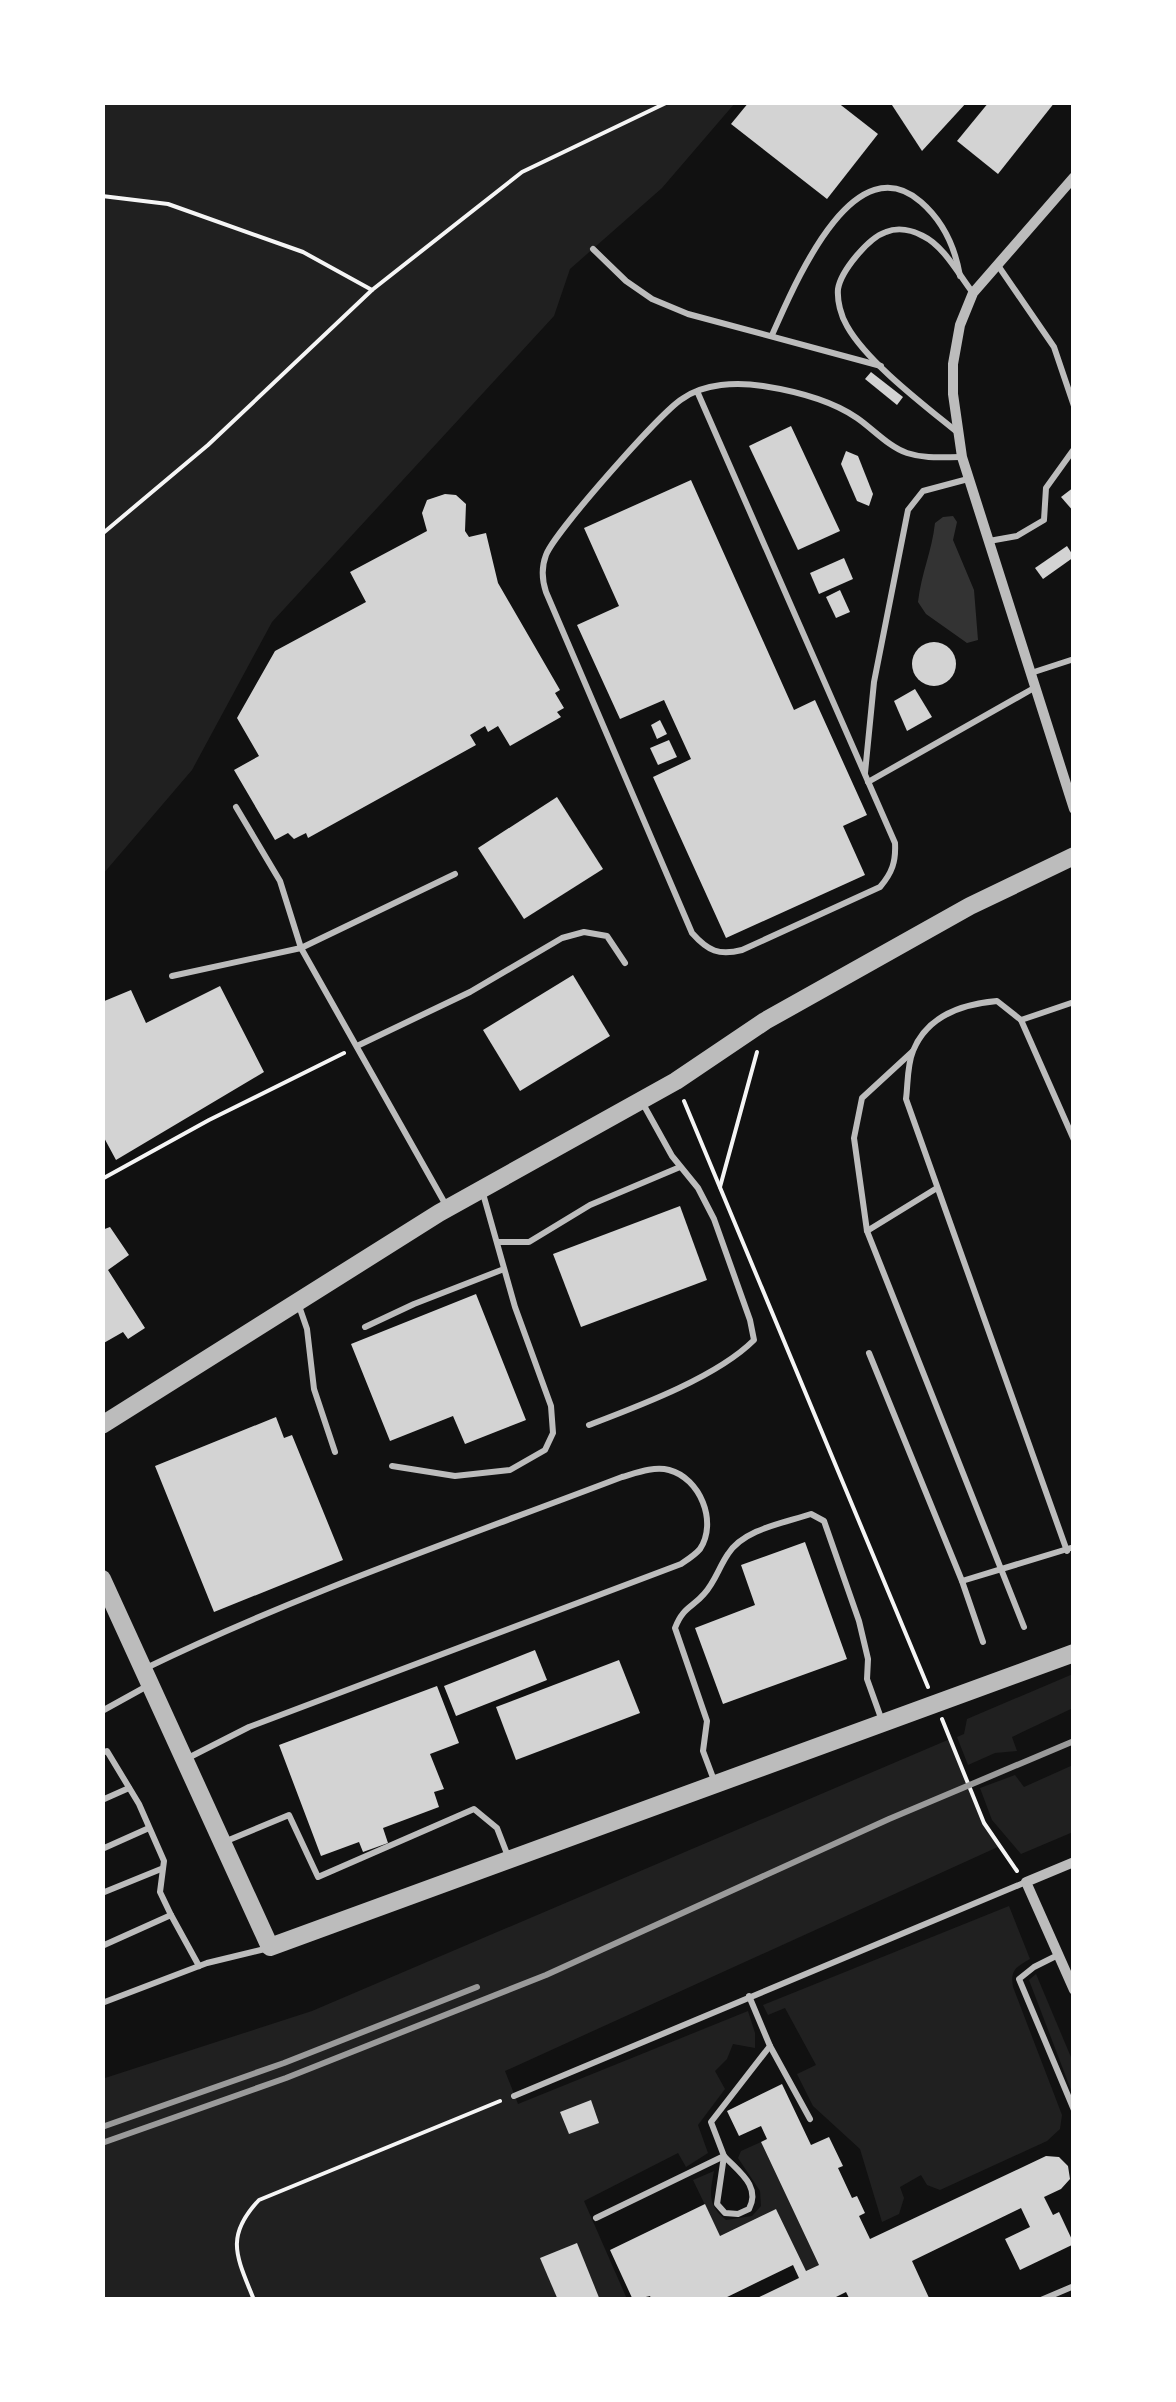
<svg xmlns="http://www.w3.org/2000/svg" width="1176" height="2402" font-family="'Libre Baskerville',serif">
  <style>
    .green { fill: #202020 }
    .water { fill: #333 }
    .building { fill: #d3d3d3 }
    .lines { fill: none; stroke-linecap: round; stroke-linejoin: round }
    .path { stroke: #f5f5f5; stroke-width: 4 }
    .service { stroke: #bcbcbc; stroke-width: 6 }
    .minor { stroke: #bcbcbc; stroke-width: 10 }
    .tertiary { stroke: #bcbcbc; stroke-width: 18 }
    .rail { stroke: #9a9a9a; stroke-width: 6 }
  </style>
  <rect width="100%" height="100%" fill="#111"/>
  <g class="green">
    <polygon points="102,103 735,103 662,188 570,269 554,316 272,622 192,770 103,874"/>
    <polygon points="1073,1674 1073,1708 1012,1737 1017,1751 995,1753 968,1765 957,1737 964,1734 967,1719"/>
    <polygon points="950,1739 984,1823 1000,1846 505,2071 518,2104 748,2011 755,2033 755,2048 733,2044 727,2059 715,2071 725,2089 698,2125 708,2153 686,2167 678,2153 584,2201 627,2299 600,2299 576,2244 541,2259 558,2299 103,2299 102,2079 312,2011"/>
    <polygon points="1073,1765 1073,1832 1021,1854 992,1820 980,1788 1015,1775 1024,1787"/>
    <path d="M1009,1906l21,53c-14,8 -20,11 -17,28l49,128 -2,14 -13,12 -107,49 -13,-5 -6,-10 -21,12 4,11 -5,16 -17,8 -22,-73 -47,-43 -16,-32 19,-9 -31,-57 -17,7 -5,-10z"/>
    <polygon points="1036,1974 1073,2062 1073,2095 1029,1980"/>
    <path d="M761,2142l58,123 -13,6 -30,-62 -56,27 -27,-56 21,-9c-4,22 -7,34 12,49l26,-4 9,-10 -1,-15 -22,-33 3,-7z"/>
  </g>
  <path class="water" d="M953,516l4,6 -4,18 21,50 4,50 -11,3 -41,-29 -8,-12c3,-28 14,-51 17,-79l8,-6z"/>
  <g class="building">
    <polygon points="749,102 837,102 878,134 827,199 731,124"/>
    <polygon points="890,102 967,102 922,151"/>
    <polygon points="989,102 1055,102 998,174 957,141"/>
    <polygon points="871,372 903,397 897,405 865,379"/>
    <polygon points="791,426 840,531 798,550 749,446"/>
    <polygon points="846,451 858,456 873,494 869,506 857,501 841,464"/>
    <polygon points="691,480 794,710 815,700 867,815 843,826 865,875 726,938 653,777 691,759 664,700 620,719 577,625 619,606 584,528"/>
    <polygon points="1074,487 1074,512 1061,497"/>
    <polygon points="445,494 456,495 466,504 465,531 469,537 486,533 498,583 560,690 555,693 564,708 557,712 561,717 510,746 498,726 488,732 485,726 470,735 476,745 308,838 306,833 294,839 288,833 275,840 234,770 259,756 237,718 275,651 366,602 350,572 427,531 422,513 427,500"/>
    <polygon points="1067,546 1074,557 1043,579 1035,568"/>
    <polygon points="844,558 853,579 819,594 810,573"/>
    <polygon points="840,590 850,612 836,618 826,597"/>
    <circle cx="934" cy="664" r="22"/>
    <polygon points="915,689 932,717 907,731 894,701"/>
    <polygon points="660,720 667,734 657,739 651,725"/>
    <polygon points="669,740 677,757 658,765 650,748"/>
    <polygon points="557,797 603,869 524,919 478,848"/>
    <polygon points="573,975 610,1036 520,1091 483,1030"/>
    <polygon points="220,986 264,1072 116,1160 102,1134 102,1002 131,990 146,1023"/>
    <polygon points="680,1206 707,1280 581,1327 553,1254"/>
    <polygon points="110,1227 129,1255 108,1270 145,1328 128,1339 123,1332 102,1344 102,1230"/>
    <polygon points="476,1294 526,1420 465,1444 453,1416 390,1441 351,1344"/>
    <polygon points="276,1417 284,1438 292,1435 343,1560 214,1612 155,1466"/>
    <polygon points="805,1542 847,1659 723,1704 695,1628 755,1605 741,1565"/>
    <polygon points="535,1650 547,1680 456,1716 444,1686"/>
    <polygon points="619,1660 640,1713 516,1760 496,1707"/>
    <polygon points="437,1686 459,1743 430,1754 444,1789 434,1792 439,1807 383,1828 388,1843 363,1852 359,1842 321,1856 279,1745"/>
    <polygon points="782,2084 811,2145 829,2137 843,2166 838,2168 852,2198 857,2196 865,2213 859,2216 870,2239 1046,2156 1059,2157 1068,2166 1070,2179 1061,2189 1044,2197 1053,2215 1059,2212 1074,2244 1020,2270 1005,2239 1030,2227 1021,2208 912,2261 930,2300 850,2300 846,2292 830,2300 753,2300 799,2278 793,2265 721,2300 652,2300 650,2296 633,2300 610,2250 705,2204 720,2236 776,2209 806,2271 819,2265 761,2142 767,2139 761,2126 739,2136 727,2111"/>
    <polygon points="591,2100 599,2123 569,2134 560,2112"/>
    <polygon points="577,2243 600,2300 558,2300 540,2258"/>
  </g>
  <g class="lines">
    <g class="path">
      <polyline points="102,196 168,204 303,252 372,290"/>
      <polyline points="102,534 208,445 372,290 522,172 668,102"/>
      <polyline points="684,1101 928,1687"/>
      <polyline points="102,1179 209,1120 344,1053"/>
      <polyline points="720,1187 757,1052"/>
      <polyline points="942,1719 984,1823 1017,1871"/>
      <path d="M254,2300c-17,-43 -30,-63 5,-100l241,-99"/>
    </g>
    <g class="service">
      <polyline points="593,249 626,281 652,299 688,314 881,366"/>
      <polyline points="997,264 1054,347 1074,406"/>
      <path d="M772,335c21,-46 80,-193 149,-133 23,20 34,45 39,74"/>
      <path d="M697,391l198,452c1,19 -3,30 -15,44l-138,63c-23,6 -34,1 -50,-17l-146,-341c-4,-12 -5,-24 0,-37 8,-22 114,-142 136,-156 22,-16 55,-17 81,-13 32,5 68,14 94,32 16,11 32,29 50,35 18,6 36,4 54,4"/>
      <path d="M957,432c-33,-27 -90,-70 -110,-106 -6,-10 -10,-25 -9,-37 3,-18 30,-51 48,-57 12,-5 26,-2 37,4 21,10 36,39 50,57"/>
      <polyline points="989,541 1017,536 1044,520 1046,488 1074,449"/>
      <polyline points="1031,673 1074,659"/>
      <polyline points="865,773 874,682 908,510 923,491 968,479"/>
      <polyline points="868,782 1034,688"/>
      <polyline points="236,807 280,881 301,948 447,1207"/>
      <polyline points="172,976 301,948 455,874"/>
      <polyline points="1021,1020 1074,1002"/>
      <polyline points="357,1046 470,992 562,938 584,932 607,936 625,963"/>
      <polyline points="912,1052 862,1098 854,1138 867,1231 1024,1627"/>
      <polyline points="867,1231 937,1188"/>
      <polyline points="498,1242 529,1242 590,1205 680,1167"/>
      <polyline points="298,1303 307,1329 314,1389 335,1452"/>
      <polyline points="365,1327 414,1304 504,1269"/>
      <polyline points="869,1353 962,1581 983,1642"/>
      <path d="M589,1425c50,-19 128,-48 165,-85l-4,-20 -36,-101 -16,-31 -26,-32 -30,-54"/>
      <polyline points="392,1466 455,1476 510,1470 545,1450 553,1433 551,1406 515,1307 482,1190"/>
      <path d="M1067,1551l-161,-452c2,-15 1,-34 7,-48 14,-35 49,-47 84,-50l24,19 53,120"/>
      <polyline points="962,1581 1074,1547"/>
      <path d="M144,1669c154,-75 318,-131 478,-192 14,-4 32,-11 47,-7 31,8 49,52 31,79 -5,6 -13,11 -19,15l-432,163 -63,32"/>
      <polyline points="102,1711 149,1685"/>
      <polyline points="102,1753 107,1751 139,1804 164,1861 160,1892 171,1915"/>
      <path d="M715,1783l-12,-32 4,-30 -32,-93c8,-21 17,-20 29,-34 11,-12 15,-27 24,-40 16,-25 56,-31 83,-40l13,7 35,100 9,38 -1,20 14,39"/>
      <polyline points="102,1800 129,1788"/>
      <polyline points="224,1842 289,1815 318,1877 474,1809 497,1828 509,1859"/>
      <polyline points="102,1849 149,1828"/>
      <polyline points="102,1893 161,1869"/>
      <polyline points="102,1946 171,1915 199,1966"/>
      <polyline points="1058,1955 1034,1967 1019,1979 1074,2110"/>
      <polyline points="102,2003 207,1963 269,1948"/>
      <polyline points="770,2046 810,2119"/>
      <polyline points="514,2096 1026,1882"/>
      <path d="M724,2156c15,16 37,30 25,53l-11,5 -13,-1 -8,-9z"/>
      <polyline points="596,2218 724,2156 711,2122 770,2046 749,1996"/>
      <polyline points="1041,2300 1074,2286"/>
    </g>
    <g class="minor">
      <polyline points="1074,177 973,293 960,325 953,364 953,394 962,457 1074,809"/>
      <polyline points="1074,1862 1026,1882 1074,1990"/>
    </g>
    <g class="tertiary">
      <polyline points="102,1425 439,1213 676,1081 765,1021 970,906 1074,856"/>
      <polyline points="102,1579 270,1947 1074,1653"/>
    </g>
    <g class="rail">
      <polyline points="102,2127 284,2063 477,1987"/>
      <polyline points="102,2143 286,2078 546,1975 889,1819 1074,1741"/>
    </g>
  </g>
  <rect width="1176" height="2402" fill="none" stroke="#ffffff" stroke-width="210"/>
</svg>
